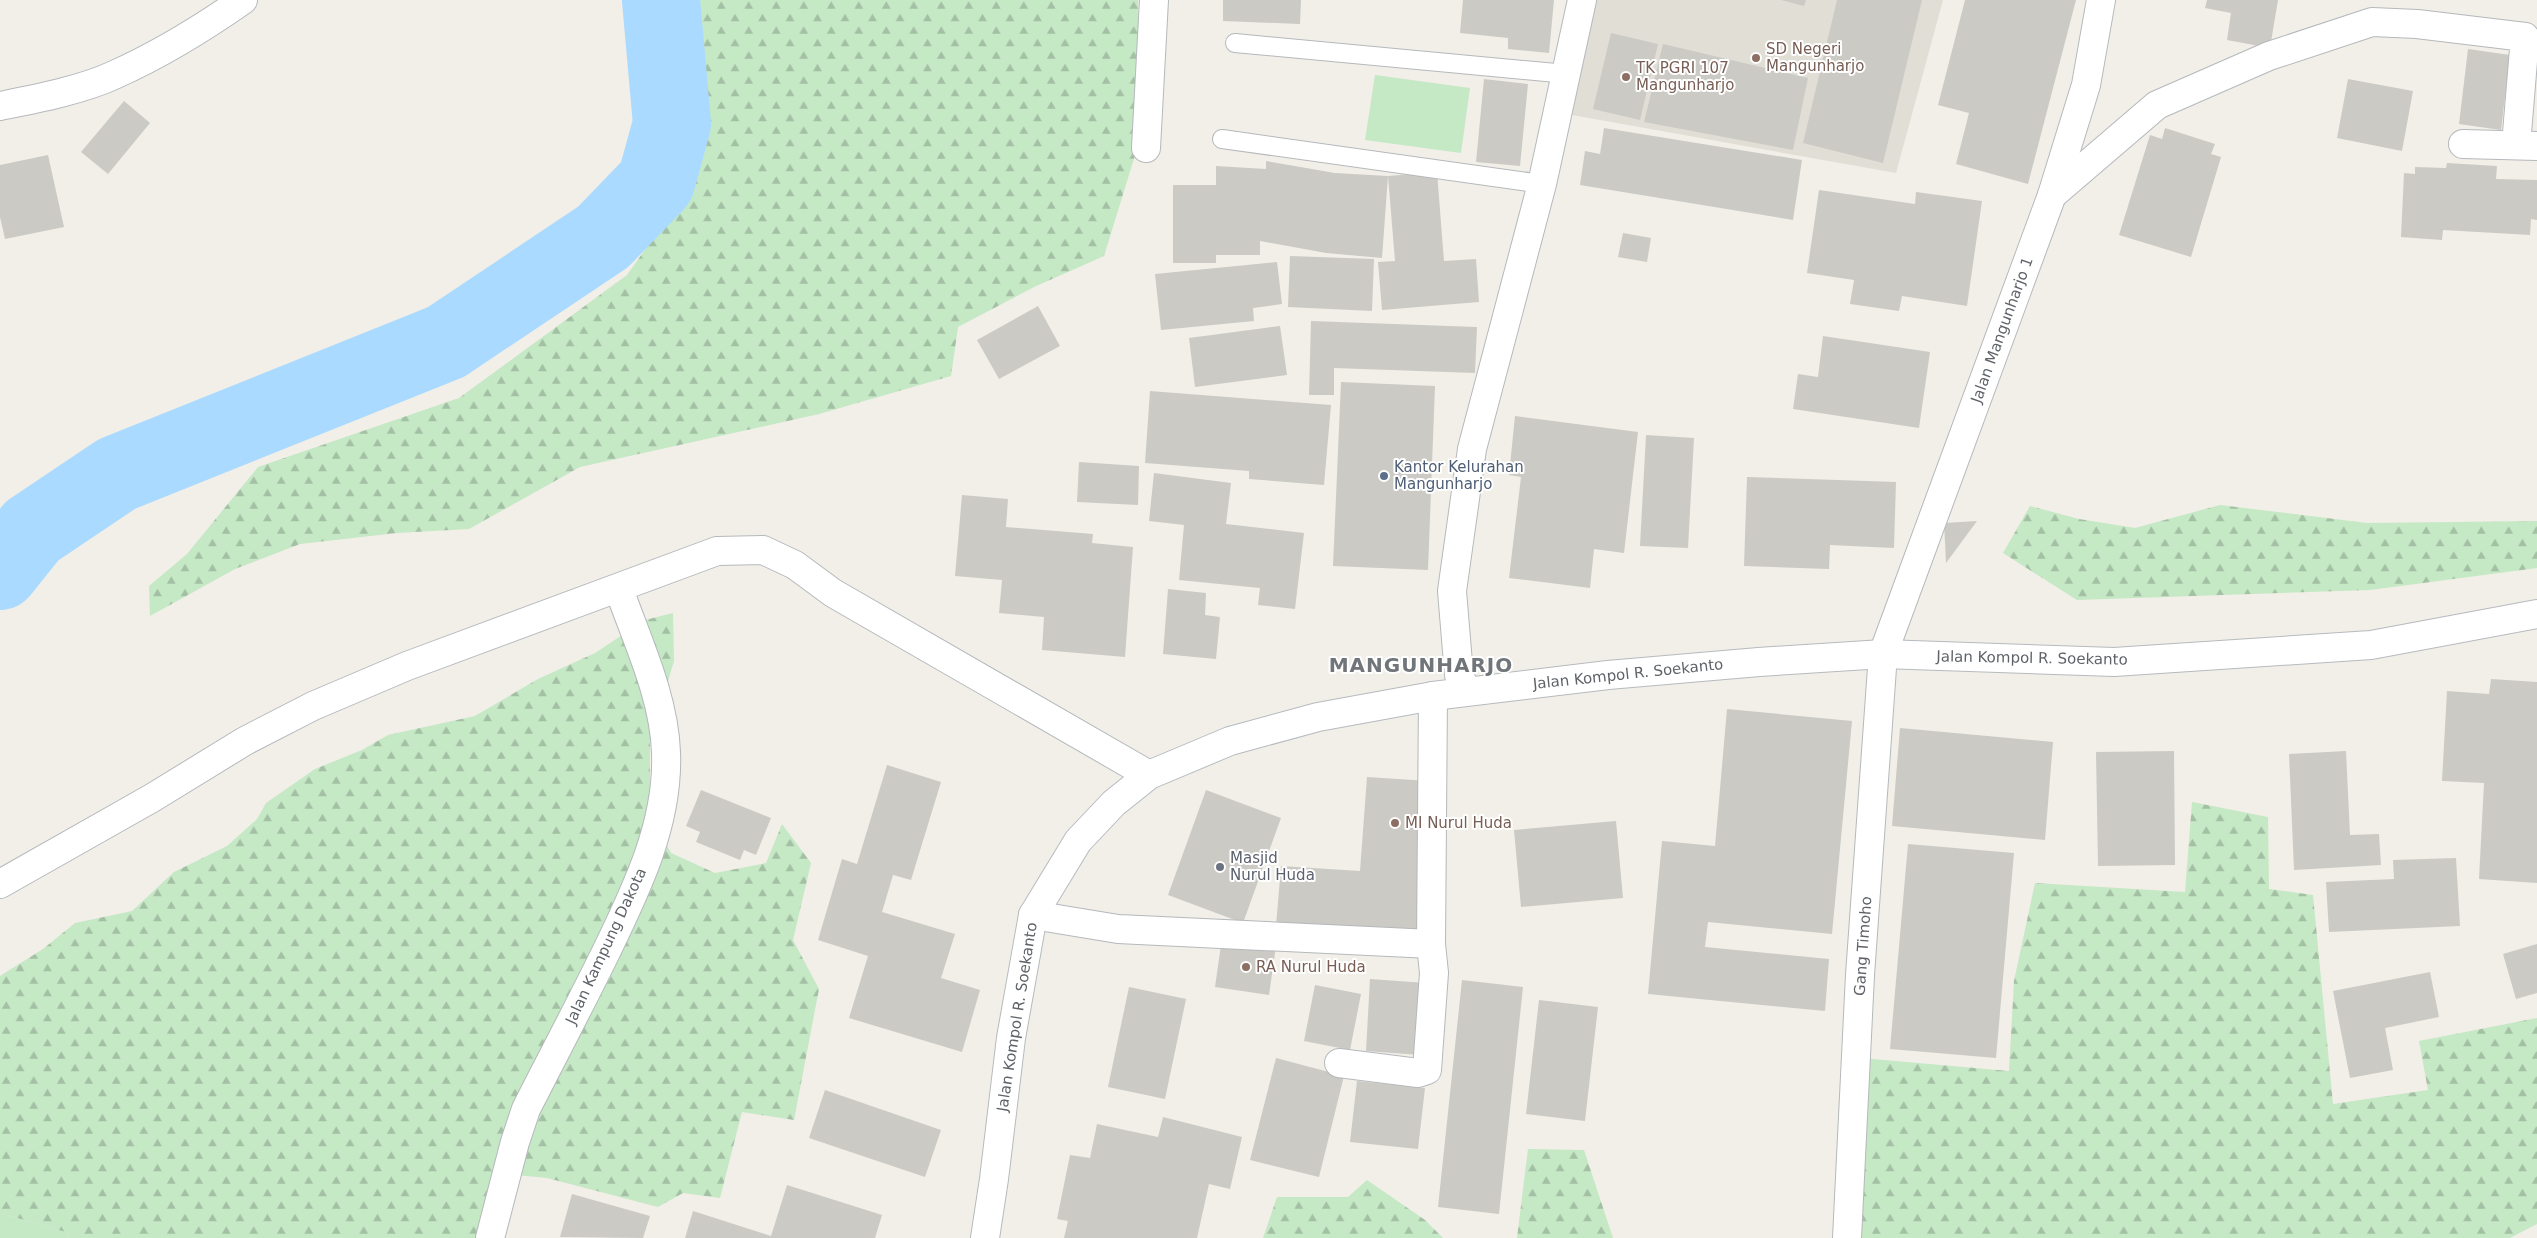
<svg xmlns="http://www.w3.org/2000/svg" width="2537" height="1238" font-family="'DejaVu Sans',sans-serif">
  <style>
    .education { fill: #e1ded6 }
    .green { fill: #c5e8c5 }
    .forest { fill: url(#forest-firs) }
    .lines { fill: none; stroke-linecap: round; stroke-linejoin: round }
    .river { stroke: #aadaff; stroke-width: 78 }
    .building { fill: #cccac5 }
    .service-casing { stroke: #b5b8bc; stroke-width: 20 }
    .minor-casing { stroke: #b5b8bc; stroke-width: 30 }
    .secondary-casing { stroke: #b6babf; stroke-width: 30 }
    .service { stroke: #fff; stroke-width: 18 }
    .minor { stroke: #fff; stroke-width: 28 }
    .secondary { stroke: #fff; stroke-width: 28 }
    .education-dot { fill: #8d6e63; stroke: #fff; stroke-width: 2 }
    .service-dot { fill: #5c6f8a; stroke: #fff; stroke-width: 2 }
    .worship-dot { fill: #6b7280; stroke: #fff; stroke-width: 2 }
    .labels { text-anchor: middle; stroke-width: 4; stroke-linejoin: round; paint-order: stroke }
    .education-label { font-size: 15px; fill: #785e54; stroke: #fff; text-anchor: start }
    .street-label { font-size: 15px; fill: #5f6368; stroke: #fff }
    .service-label { font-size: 15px; fill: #4e5e75; stroke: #fff; text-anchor: start }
    .worship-label { font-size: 15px; fill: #5b616d; stroke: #fff; text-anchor: start }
    .district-label { font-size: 20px; font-weight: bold; letter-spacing: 1px; fill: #70757a; stroke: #fff }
  </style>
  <defs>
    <pattern id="forest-firs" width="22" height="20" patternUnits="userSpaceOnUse" patternTransform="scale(1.25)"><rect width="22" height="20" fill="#c5e8c5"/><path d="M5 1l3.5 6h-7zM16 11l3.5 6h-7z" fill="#a3c0a4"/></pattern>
  </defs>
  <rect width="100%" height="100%" fill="#f1efe8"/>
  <polygon class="education" points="1595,0 1943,0 1896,173 1572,115"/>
  <g class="green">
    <polygon points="1375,75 1470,88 1461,153 1365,140"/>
    <polygon points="0,1213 69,1233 68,1238 0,1238"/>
  </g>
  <g class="forest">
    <polygon points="694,0 1138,0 1140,139 1104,256 1034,287 958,327 951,376 819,414 580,467 469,529 397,533 300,544 235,569 150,616 149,586 187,554 258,467 459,398 627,275 695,179"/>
    <polygon points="2220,505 2367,523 2537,521 2537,568 2370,590 2077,600 2003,553 2030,506 2079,519 2135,528"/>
    <polygon points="673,613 674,661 650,741 650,815 671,853 715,873 766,863 782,824 811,863 793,940 819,989 794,1120 742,1112 720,1198 683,1193 658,1207 547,1178 495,1173 476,1238 68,1238 69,1233 0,1213 0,976 43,949 75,923 132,911 174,872 227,846 257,819 266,803 315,769 362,750 388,735 475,716 538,679 595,653 645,620"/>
    <polygon points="2192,802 2268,817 2269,889 2313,895 2333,1104 2428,1090 2419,1041 2537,1018 2537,1224 2510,1238 1856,1238 1861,1058 2009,1071 2014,981 2035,883 2185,892"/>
    <polygon points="1528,1149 1584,1150 1613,1238 1517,1238"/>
    <polygon points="1367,1180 1425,1220 1443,1238 1263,1238 1277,1197 1348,1197"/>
  </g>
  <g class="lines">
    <polyline class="river" points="0,571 32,531 117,474 446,342 603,237 656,182 672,124 661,0"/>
  </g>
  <g class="building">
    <polygon points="1223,0 1301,0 1300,24 1223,21"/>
    <polygon points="1463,0 1554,0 1549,53 1508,49 1508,38 1460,33"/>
    <polygon points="1781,0 1806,0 1804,6"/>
    <polygon points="1837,0 1922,0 1883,163 1803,143"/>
    <polygon points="1965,0 2076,0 2028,184 1956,164 1969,113 1938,105"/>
    <polygon points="2207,0 2278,0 2270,48 2227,40 2231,13 2205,8"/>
    <polygon points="1611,33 1658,44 1640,120 1593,109"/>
    <polygon points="1663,44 1808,78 1793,150 1644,122"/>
    <polygon points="2468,49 2510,55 2501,130 2459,124"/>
    <polygon points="1484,79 1528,84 1520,166 1476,162"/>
    <polygon points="2348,79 2413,91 2402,151 2337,138"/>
    <polygon points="124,101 150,123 108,174 81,152"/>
    <polygon points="1604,128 1802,160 1793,220 1580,185 1585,151 1600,154"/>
    <polygon points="2165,128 2215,144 2211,154 2221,157 2191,257 2119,235 2150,135 2162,139"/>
    <polygon points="48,155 64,227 5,239 0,217 0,165"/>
    <polygon points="1266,161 1335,173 1388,176 1382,258 1326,253 1260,241 1260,255 1216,255 1216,263 1173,263 1173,185 1216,185 1216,166 1266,169"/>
    <polygon points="2447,163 2497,166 2496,179 2537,180 2537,220 2531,219 2530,235 2443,230 2442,240 2401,237 2404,173 2415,174 2415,167 2446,168"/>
    <polygon points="1437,172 1444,261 1476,259 1479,302 1382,310 1378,262 1395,261 1388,176"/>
    <polygon points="1819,190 1915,204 1916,192 1982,201 1967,306 1902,296 1899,311 1850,304 1854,280 1807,273"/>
    <polygon points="1623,233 1651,238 1647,262 1618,257"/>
    <polygon points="1290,256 1374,259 1372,311 1288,307"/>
    <polygon points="1277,262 1282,304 1253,308 1254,321 1161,330 1155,274"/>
    <polygon points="1038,306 1060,346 999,379 977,340"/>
    <polygon points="1311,321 1477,327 1475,373 1334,368 1334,395 1309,395"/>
    <polygon points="1280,326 1287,375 1195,387 1189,338"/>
    <polygon points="1823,336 1930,352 1919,428 1793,409 1798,374 1818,377"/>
    <polygon points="1341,382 1435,386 1428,570 1333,566"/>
    <polygon points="1150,391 1331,405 1324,485 1249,479 1249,471 1145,463"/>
    <polygon points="1515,416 1638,432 1624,553 1594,549 1590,588 1509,578 1521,477 1509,475"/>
    <polygon points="1646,435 1694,438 1688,548 1640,546"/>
    <polygon points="1079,462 1139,466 1138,505 1077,502"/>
    <polygon points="1154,473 1231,483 1226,524 1304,533 1295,609 1258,605 1260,588 1179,580 1184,525 1149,521"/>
    <polygon points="1747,477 1896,482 1894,548 1830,545 1829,569 1744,566"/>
    <polygon points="962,495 1008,499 1006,527 1093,534 1092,543 1133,547 1125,657 1042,650 1044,617 999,613 1002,580 955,576"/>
    <polygon points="1977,521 1946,563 1944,523"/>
    <polygon points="1168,589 1206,593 1205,615 1220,617 1216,659 1163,654"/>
    <polygon points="2491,679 2537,682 2537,883 2479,879 2484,783 2442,781 2447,691 2489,694"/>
    <polygon points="1727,709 1852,721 1832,934 1708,922 1705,947 1829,959 1825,1011 1648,994 1662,841 1715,846"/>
    <polygon points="1900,728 2053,742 2045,840 1892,826"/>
    <polygon points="2174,751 2175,865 2098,866 2096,752"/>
    <polygon points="2346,751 2350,835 2379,834 2381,865 2294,870 2289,754"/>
    <polygon points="887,765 941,782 911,880 893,875 882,912 955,934 941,978 980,990 962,1052 849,1018 868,956 818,940 842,859 857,864"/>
    <polygon points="1367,777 1429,781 1418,938 1276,926 1281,866 1360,871"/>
    <polygon points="701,790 771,818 756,855 744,850 740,860 696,842 700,832 686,826"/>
    <polygon points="1206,790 1281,818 1243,923 1168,895"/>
    <polygon points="1616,821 1623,898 1521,907 1514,830"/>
    <polygon points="1908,844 2014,853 1996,1058 1890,1049"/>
    <polygon points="2456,858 2460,926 2329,932 2326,882 2394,879 2393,860"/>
    <polygon points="1222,938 1276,946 1269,995 1215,987"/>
    <polygon points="2537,944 2537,993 2516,999 2503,954"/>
    <polygon points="2430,972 2439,1017 2385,1028 2393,1070 2350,1078 2333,991"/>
    <polygon points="1370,979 1426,983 1420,1055 1366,1051"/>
    <polygon points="1462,980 1523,987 1499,1214 1438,1207"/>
    <polygon points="1315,985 1361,994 1350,1050 1304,1041"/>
    <polygon points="1129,987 1186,999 1165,1099 1108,1087"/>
    <polygon points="1539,1000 1598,1007 1585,1121 1526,1114"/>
    <polygon points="1276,1058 1344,1076 1319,1177 1250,1160"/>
    <polygon points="1357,1081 1425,1088 1418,1149 1350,1142"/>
    <polygon points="825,1090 941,1130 925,1177 809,1138"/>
    <polygon points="1163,1117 1242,1137 1230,1189 1209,1184 1197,1238 1064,1238 1068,1221 1057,1219 1070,1155 1090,1158 1097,1124 1158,1137"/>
    <polygon points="787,1185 882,1215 875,1238 685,1238 693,1211 771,1236"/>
    <polygon points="572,1194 650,1216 643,1238 560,1237"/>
  </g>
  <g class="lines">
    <defs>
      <g id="service">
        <polyline points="1235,43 1567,74"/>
        <polyline points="1222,139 1542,184"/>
      </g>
      <g id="minor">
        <path d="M0,106c35,-7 82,-16 114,-31 45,-20 89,-47 129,-75"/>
        <polyline points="2463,144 2537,146"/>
        <polyline points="1146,148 1154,0"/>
        <polyline points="2052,195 2157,105 2269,56 2372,22 2417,24 2525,37 2516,145"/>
        <polyline points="1466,690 1459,675 1452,591 1472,449 1542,184 1582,0"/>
        <polyline points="0,884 152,798 245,741 313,706 407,666 717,551 763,550 795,565 833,593 1149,775"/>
        <polyline points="1033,915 1118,929 1431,944"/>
        <polyline points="1339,1063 1418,1073 1427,1070 1434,973 1431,944 1433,696"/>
        <path d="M490,1238l25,-96 11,-33c27,-53 55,-106 81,-159 30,-62 62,-128 59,-198 -2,-56 -29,-111 -47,-163"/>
        <polyline points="1847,1238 1860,975 1883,654 2052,195 2086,85 2101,0"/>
      </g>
      <polyline id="secondary" points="985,1238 994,1179 1011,1038 1033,915 1078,841 1114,803 1149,775 1230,741 1318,717 1433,696 1608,675 1759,662 1883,654 2114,662 2371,645 2537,614"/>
    </defs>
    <use href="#service" class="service-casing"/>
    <use href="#minor" class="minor-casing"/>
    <use href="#secondary" class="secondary-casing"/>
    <use href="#service" class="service"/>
    <use href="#minor" class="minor"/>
    <use href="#secondary" class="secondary"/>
  </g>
  <g class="education-dot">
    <circle cx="1756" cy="58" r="5"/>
    <circle cx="1626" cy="77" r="5"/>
    <circle cx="1395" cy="823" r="5"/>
    <circle cx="1246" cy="967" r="5"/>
  </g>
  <circle class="service-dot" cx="1384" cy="476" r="5"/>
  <circle class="worship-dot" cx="1220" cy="867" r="5"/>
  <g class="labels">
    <g class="education-label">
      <text x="1766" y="54">SD Negeri<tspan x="1766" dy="17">Mangunharjo</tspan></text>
      <text x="1636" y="73">TK PGRI 107<tspan x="1636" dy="17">Mangunharjo</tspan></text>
      <text x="1405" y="828">MI Nurul Huda</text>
      <text x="1256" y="972">RA Nurul Huda</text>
    </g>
    <g class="street-label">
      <text transform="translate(2002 330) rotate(-70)" y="5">Jalan Mangunharjo 1</text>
      <text transform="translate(2032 658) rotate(1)" y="5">Jalan Kompol R. Soekanto</text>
      <text transform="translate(1628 674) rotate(-6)" y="5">Jalan Kompol R. Soekanto</text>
      <text transform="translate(606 946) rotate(-65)" y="5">Jalan Kampung Dakota</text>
      <text transform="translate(1863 946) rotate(-86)" y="5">Gang Timoho</text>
      <text transform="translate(1017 1017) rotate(-81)" y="5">Jalan Kompol R. Soekanto</text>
    </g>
    <g class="service-label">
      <text x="1394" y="472">Kantor Kelurahan<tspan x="1394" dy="17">Mangunharjo</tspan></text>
    </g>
    <g class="worship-label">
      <text x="1230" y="863">Masjid<tspan x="1230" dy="17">Nurul Huda</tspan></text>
    </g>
    <g class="district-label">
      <text x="1421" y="672">MANGUNHARJO</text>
    </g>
  </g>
</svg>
